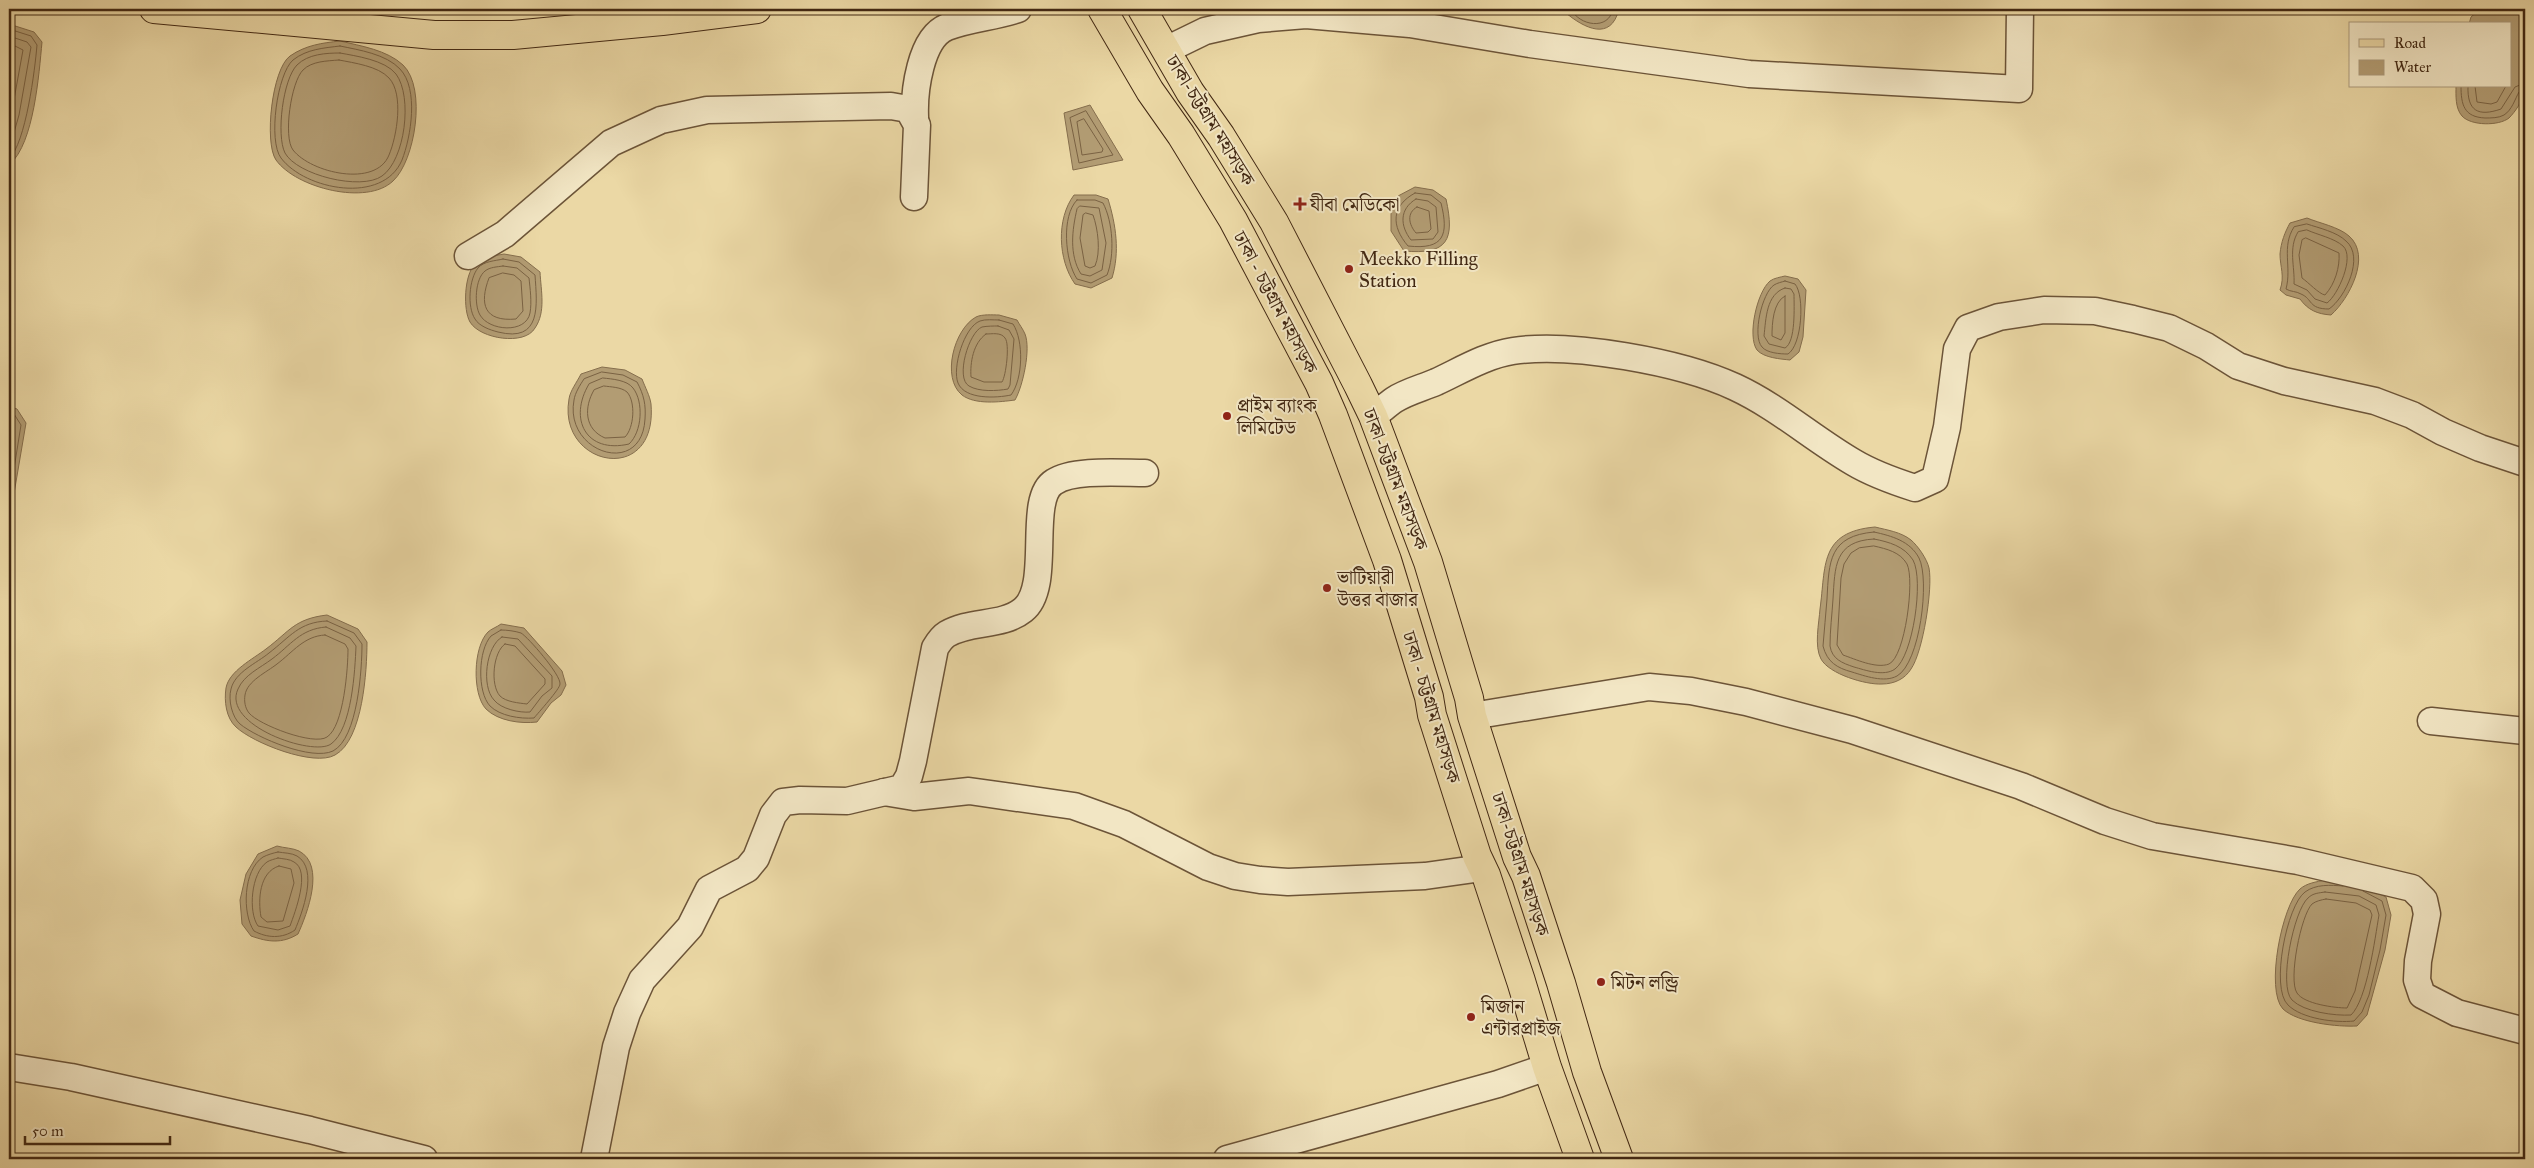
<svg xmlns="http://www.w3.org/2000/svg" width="2534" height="1168" font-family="'IM FELL Great Primer','Noto Serif Bengali',serif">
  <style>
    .water { fill: #b29c73; stroke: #856e4d }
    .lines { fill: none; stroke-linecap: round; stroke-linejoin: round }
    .shore { stroke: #7a6243; stroke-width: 1 }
    .minor-casing { stroke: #6c5438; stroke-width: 29 }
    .major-casing { stroke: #422813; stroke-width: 30 }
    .highway-casing { stroke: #422813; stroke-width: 30 }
    .minor { stroke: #f2e6c4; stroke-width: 26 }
    .major { stroke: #ebd8a5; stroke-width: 28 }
    .highway { stroke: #ebd8a5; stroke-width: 28 }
    .poi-dot { fill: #8f2418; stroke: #f2e6c4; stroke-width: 2 }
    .labels { text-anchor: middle; stroke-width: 4; stroke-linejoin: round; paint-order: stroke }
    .street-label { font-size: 19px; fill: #422813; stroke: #f2e6c4 }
    .poi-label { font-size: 19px; fill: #422813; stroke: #f2e6c4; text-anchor: start }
  </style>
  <rect width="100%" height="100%" fill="#ebd8a5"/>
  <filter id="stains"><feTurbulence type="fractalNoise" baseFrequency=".004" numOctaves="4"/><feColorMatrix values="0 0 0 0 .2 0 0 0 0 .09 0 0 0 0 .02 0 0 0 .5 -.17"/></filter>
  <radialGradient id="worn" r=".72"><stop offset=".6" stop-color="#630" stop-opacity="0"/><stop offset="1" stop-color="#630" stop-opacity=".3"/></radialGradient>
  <g class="water">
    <path d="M1566,9h53c-8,33 -35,19 -53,4z"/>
    <path d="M2480,9h42l3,2c0,18 4,66 0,81 -3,9 -9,19 -16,26 -10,8 -38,8 -47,-2 -7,-8 -6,-21 -6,-30h54v-62h-41l2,-7z"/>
    <path d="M9,24l25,8 8,10c-3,32 -8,101 -32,122z"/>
    <path d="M340,41c21,5 47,9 63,24 24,23 12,96 -10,116 -26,25 -97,7 -117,-21 -12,-18 -4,-91 14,-104 16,-11 32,-13 50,-15z"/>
    <polygon points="1090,105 1123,160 1073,170 1064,113"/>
    <path d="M1415,187l18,3 13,9c9,41 2,56 -42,52l-13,-20v-19l7,-16z"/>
    <path d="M1074,195h22l12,4c8,26 12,53 4,79l-21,10 -16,-4c-17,-24 -19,-65 -1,-89z"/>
    <path d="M2307,218c12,5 32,9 42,18 23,20 0,63 -18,79 -14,-1 -23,-5 -31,-16l-14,-4 -6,-5c5,-14 0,-23 0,-36 1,-12 5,-22 10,-31z"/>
    <path d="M504,254l17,3 19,15c1,19 6,40 -5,56 -10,18 -55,11 -65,-6 -7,-12 -6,-47 5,-58 8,-8 19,-8 29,-10z"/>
    <path d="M1785,276l13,3 8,11 -3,47 -4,15 -9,8c-9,-1 -26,-2 -33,-10 -10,-14 0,-58 13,-69 4,-3 11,-4 15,-5z"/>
    <path d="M999,315l18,5c2,4 6,9 8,14 6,15 -2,52 -10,66 -15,2 -40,5 -53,-5 -21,-17 -8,-66 14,-78 6,-3 17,-2 23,-2z"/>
    <path d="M602,367l23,3 17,9c3,8 8,17 9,25 7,83 -94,63 -82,-5 1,-8 8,-17 12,-25z"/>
    <polygon points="9,406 17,409 26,423 9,523"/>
    <path d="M1875,527c12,3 26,5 36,13 7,6 16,19 18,28 4,20 -6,84 -18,101 -6,10 -17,15 -29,15 -16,1 -53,-10 -61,-25 -7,-13 -2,-36 -1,-50 6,-43 -1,-77 55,-82z"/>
    <path d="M327,615l31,14 9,13c0,28 -4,98 -32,113 -21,12 -82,-12 -99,-28 -10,-9 -12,-26 -10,-39 3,-17 27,-29 40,-39 24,-18 28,-30 61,-34z"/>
    <path d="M501,624l23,4 38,43 4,14 -5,10 -10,8 -14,19c-16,2 -39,-1 -51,-13 -14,-15 -13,-62 2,-77 3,-3 9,-5 13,-8z"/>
    <path d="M277,846c7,2 16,2 22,5 27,14 8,63 -1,83 -16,10 -30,8 -47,2l-9,-12 -2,-24 6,-26 12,-20z"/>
    <path d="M2325,880l38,6 23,11 5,18 -6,35 -18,65 -10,11c-19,1 -59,-3 -74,-17 -18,-19 -1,-104 17,-120 7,-6 16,-7 25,-9z"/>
  </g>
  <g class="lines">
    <g class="shore">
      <path d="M1571,9c8,17 38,22 42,0"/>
      <path d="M9,29l22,7 6,9c-2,24 -11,98 -28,114"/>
      <polyline points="9,36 27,42 31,47 19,115 9,150"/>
      <polyline points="9,43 23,50 9,127"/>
      <path d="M340,46c19,4 46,8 60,23 19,20 11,68 2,91 -19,45 -97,30 -121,-2 -13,-17 -4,-84 12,-98 14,-11 31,-12 47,-14z"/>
      <path d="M340,53c16,3 45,7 56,21 17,23 9,86 -14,102 -21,15 -85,-1 -97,-23 -9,-18 -2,-74 12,-88 11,-11 29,-12 43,-12z"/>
      <path d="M339,60c15,3 39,6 50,18 15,16 8,58 0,77 -13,33 -78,18 -96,-5 -10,-13 -2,-68 10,-80 9,-9 24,-9 36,-10z"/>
      <path d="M2461,86c0,19 3,31 24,32 6,0 14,0 19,-3 8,-5 11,-16 15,-23l6,-2"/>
      <path d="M2468,86c-1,25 10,31 33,23l14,-22 10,-4"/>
      <polyline points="2475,86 2477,102 2491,104 2497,102 2506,86"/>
      <polygon points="1086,111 1113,155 1079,163 1070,118"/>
      <polygon points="1084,119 1103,149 1102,152 1082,155 1077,122"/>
      <path d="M1415,193l16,2 10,8c8,32 3,47 -33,43 -17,-20 -17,-40 7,-53z"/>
      <path d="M1416,199l12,2 8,6 2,25 -5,7 -22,1c-11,-14 -12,-31 5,-41z"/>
      <path d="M1077,200h18l8,3c10,19 12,52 4,72l-16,8 -14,-4c-12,-18 -16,-63 0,-79z"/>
      <path d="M1080,206l19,2 7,35 -4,27 -12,6 -9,-2c-12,-19 -9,-44 -4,-65z"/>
      <path d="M1417,207l12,4 2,18 -3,3 -12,1c-7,-8 -10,-20 1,-26z"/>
      <path d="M1086,213l7,2c5,14 8,37 2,51l-5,2 -5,-2 -5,-28 3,-23z"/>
      <path d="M2307,224c12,4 30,8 39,17 19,16 -1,57 -17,68 -21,0 -16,-10 -28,-15 -5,-3 -10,-2 -15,-5 6,-22 -5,-42 8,-62z"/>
      <path d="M2307,230c11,5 27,8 36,16 12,11 -5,49 -16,57l-12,-4 -8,-9 -13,-6c1,-17 -6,-36 4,-52z"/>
      <path d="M2306,238l33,15c1,14 -4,31 -14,42 -6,-1 -17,-13 -23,-17l-3,-23 3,-15z"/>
      <path d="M503,259l16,3 16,13c2,30 7,68 -37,57 -8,-2 -19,-6 -23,-13 -8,-12 -6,-40 3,-51 6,-7 17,-7 25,-9z"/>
      <path d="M503,266l14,2 12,10c1,10 3,24 1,35 -4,21 -41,18 -50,2 -6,-10 -5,-36 5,-44 5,-4 12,-4 18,-5z"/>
      <path d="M503,273l11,2 7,6 2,30 -7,8c-32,3 -37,-15 -27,-41z"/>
      <path d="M1785,281l10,3c10,12 7,61 -7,70 -8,0 -21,-1 -26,-7 -10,-11 0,-54 12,-62 3,-2 8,-3 11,-4z"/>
      <path d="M1785,288l6,1 3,5c0,12 2,48 -9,54l-16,-4 -5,-8c2,-17 2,-42 21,-48z"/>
      <path d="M1785,296v37l-4,7 -9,-4c0,-12 1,-34 13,-40z"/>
      <path d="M999,320l14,4c11,17 10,55 -2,71 -14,3 -46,5 -53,-12 -6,-15 6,-56 22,-62 5,-2 14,-1 19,-1z"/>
      <path d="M998,326l11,4 5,9 -4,46 -2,4c-11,2 -29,3 -39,-3 -14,-8 0,-54 13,-59 5,-1 12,-1 16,-1z"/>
      <path d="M986,334c6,0 15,-2 19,4 5,6 1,38 -3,44h-18l-13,-5c-1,-14 2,-34 15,-43z"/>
      <path d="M602,372l21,3 14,7c7,13 9,23 8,37 -3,59 -81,34 -71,-19 1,-7 6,-15 10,-21z"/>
      <path d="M603,378c9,1 24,2 30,10 11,14 9,44 -4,56 -43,10 -61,-25 -40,-60z"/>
      <path d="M604,386c7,1 17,1 23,6 9,10 7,36 -2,45l-20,1c-21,-9 -21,-31 -11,-48z"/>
      <polyline points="9,411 14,414 21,425 9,500"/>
      <polyline points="9,418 14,426 9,467"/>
      <path d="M1874,532c18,4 36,9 45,26 11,22 1,105 -22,118 -13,7 -32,0 -45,-4 -15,-4 -25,-10 -29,-26 1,-16 3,-31 4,-47 2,-38 2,-63 47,-67z"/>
      <path d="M1874,539c15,3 30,7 39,21 11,20 0,96 -18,109 -11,8 -30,1 -41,-2 -12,-4 -22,-8 -24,-21 0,-16 2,-31 3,-47 2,-32 1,-58 41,-60z"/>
      <path d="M1874,546c13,3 26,6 33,18 8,16 -2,93 -18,100 -13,5 -34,-5 -46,-9l-6,-10 4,-67 3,-14 7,-11 8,-5z"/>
      <path d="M327,621l27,12 8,11c0,24 -4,94 -29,107 -21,10 -76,-13 -93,-27 -8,-7 -12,-24 -9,-35 4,-17 26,-26 38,-36 21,-16 30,-31 58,-32z"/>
      <path d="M326,627l24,11 6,8c-1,24 -4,83 -25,98 -18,13 -110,-19 -93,-55 6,-14 22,-21 34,-30 19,-14 28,-30 54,-32z"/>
      <path d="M501,630c6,0 14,1 20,3 7,4 40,42 39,51 0,5 -22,29 -26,34 -14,1 -34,-2 -44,-12 -13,-14 -12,-56 1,-70 3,-2 7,-4 10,-6z"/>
      <path d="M325,635l20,9 3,5c0,18 -4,77 -21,88 -13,9 -68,-12 -78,-24 -4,-5 -5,-12 -4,-18 2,-14 22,-23 32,-31 16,-12 27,-28 48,-29z"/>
      <path d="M502,637l16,2 34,37v12l-10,8 -12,16c-10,1 -29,-3 -36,-12 -13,-14 -8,-54 8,-63z"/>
      <path d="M505,644l10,2 30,33v5l-18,20c-8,-1 -21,-2 -27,-8 -10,-11 -7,-44 5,-52z"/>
      <path d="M278,852c6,1 14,1 19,4 22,13 5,57 -2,74 -13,9 -28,8 -41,1 -12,-17 -11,-61 9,-74 4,-2 10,-4 15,-5z"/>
      <path d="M278,858c5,1 12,1 16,4 17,9 1,50 -4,64l-12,4 -20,-4c-10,-14 -7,-53 9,-64 3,-2 8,-3 11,-4z"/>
      <path d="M279,866l12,3 3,14 -11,38 -16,1 -6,-5c-3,-17 -2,-45 18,-51z"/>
      <path d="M2343,886c-13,-1 -27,-2 -38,6 -18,13 -35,96 -17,113 14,14 48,18 66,16l8,-9 7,-17 11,-45 6,-35 -4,-14 -19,-10"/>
      <path d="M2325,892l34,4 17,9 3,10c-4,23 -12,85 -28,100 -16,1 -47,-3 -59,-15 -14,-14 2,-90 16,-102 5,-5 11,-5 17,-6z"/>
      <path d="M2326,899l30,4 14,7 2,5 -17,76 -8,17c-12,0 -43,-4 -50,-15 -9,-13 4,-78 15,-89 4,-3 9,-4 14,-5z"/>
    </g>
    <defs>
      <g id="minor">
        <polyline points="1166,50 1205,31 1258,19 1306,15 1410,24 1530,44 1749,74 2019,89 2020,9"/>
        <path d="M915,117c-1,-25 5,-79 32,-90 23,-9 48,-10 71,-18"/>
        <polyline points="468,256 505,234 611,143 661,120 707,110 891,106 908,109 917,125 914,197"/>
        <path d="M1373,416c7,-5 14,-11 21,-16 12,-8 28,-12 42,-18 24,-11 50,-27 77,-31 58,-9 168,11 222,36 43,20 77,51 118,75 20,12 40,19 62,26l20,-9 12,-52 10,-78 11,-21 31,-11 45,-7 51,1 38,8 36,9 37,18 32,20 46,15 91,20 37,14 31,17 37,16 45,15"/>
        <polyline points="1472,716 1649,687 1691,691 1746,702 1852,730 2021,786 2105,821 2152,836 2298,861 2412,888 2424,900 2427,914 2418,961 2417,980 2422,995 2457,1013 2525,1031"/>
        <polyline points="2431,721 2525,731"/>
        <polyline points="884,792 914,797 969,791 1074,806 1124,824 1208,867 1235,876 1260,880 1288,882 1425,876 1482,868"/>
        <polyline points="9,1067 71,1077 310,1130 424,1159"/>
        <path d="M594,1159l22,-112 11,-34 15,-33 48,-53 19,-38 38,-20 9,-11 17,-43 10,-13 17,-2 47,1 55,-13 7,-12 4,-15 22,-113c3,-5 7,-11 12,-14 23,-14 55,-7 76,-24 30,-23 3,-111 31,-128 19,-13 67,-9 91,-9"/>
        <polyline points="1227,1159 1498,1084 1547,1067"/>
      </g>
      <polyline id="major" points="154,9 434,35 513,35 662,21 757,9"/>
      <g id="highway">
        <polyline points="1102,9 1150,91 1181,135 1233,220 1319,383 1333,415 1387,560 1429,697 1432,715 1477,856 1486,875 1521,981 1547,1067 1580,1159"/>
        <polyline points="1142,9 1190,92 1221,136 1274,222 1358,385 1373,416 1428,562 1469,698 1472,716 1517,857 1526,876 1561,983 1587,1072 1619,1159"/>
      </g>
    </defs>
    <use href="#minor" class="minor-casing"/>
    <use href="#major" class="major-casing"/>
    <use href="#highway" class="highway-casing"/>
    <use href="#minor" class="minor"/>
    <use href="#major" class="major"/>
    <use href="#highway" class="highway"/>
  </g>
  <g class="poi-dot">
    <path d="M1297.5 196.5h5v5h5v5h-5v5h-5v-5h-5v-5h5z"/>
    <circle cx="1349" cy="269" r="5"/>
    <circle cx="1227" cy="416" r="5"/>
    <circle cx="1327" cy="588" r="5"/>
    <circle cx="1601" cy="982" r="5"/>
    <circle cx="1471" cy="1017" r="5"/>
  </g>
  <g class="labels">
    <g class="street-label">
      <text transform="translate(1211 120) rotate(58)" y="7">ঢাকা-চট্টগ্রাম মহাসড়ক</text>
      <text transform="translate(1276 302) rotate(62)" y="7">ঢাকা - চট্টগ্রাম মহাসড়ক</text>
      <text transform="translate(1396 479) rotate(69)" y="7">ঢাকা-চট্টগ্রাম মহাসড়ক</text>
      <text transform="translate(1432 707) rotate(73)" y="7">ঢাকা - চট্টগ্রাম মহাসড়ক</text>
      <text transform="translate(1521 864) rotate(72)" y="7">ঢাকা-চট্টগ্রাম মহাসড়ক</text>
    </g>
    <g class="poi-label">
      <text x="1310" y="211">যীবা মেডিকো</text>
      <text x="1359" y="265">Meekko Filling<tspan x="1359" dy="22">Station</tspan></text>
      <text x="1237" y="412">প্রাইম ব্যাংক<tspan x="1237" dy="22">লিমিটেড</tspan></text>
      <text x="1337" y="584">ভাটিয়ারী<tspan x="1337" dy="22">উত্তর বাজার</tspan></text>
      <text x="1611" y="989">মিটন লন্ড্রি</text>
      <text x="1481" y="1013">মিজান<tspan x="1481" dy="22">এন্টারপ্রাইজ</tspan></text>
    </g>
  </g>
  <rect width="2534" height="1168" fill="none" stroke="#ebd8a5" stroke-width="30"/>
  <rect x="10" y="10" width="2514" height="1148" fill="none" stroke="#422813" stroke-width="2.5"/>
  <rect x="15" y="15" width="2504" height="1138" fill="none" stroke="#422813"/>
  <rect x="2349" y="22" width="162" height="65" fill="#f2e6c4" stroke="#ac9a7d"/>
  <rect x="2359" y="39" width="25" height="8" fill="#ebd8a5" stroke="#ac9a7d"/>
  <text x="2394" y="48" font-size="15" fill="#422813">Road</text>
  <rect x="2359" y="60" width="25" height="15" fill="#b29c73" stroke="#ac9a7d"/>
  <text x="2394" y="72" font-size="15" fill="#422813">Water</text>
  <path d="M25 1136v8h145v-8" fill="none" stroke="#422813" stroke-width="2.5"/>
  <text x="32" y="1136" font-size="15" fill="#422813" stroke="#f2e6c4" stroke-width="4" paint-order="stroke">50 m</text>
  <rect width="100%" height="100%" filter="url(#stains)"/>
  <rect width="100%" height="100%" fill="url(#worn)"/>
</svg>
